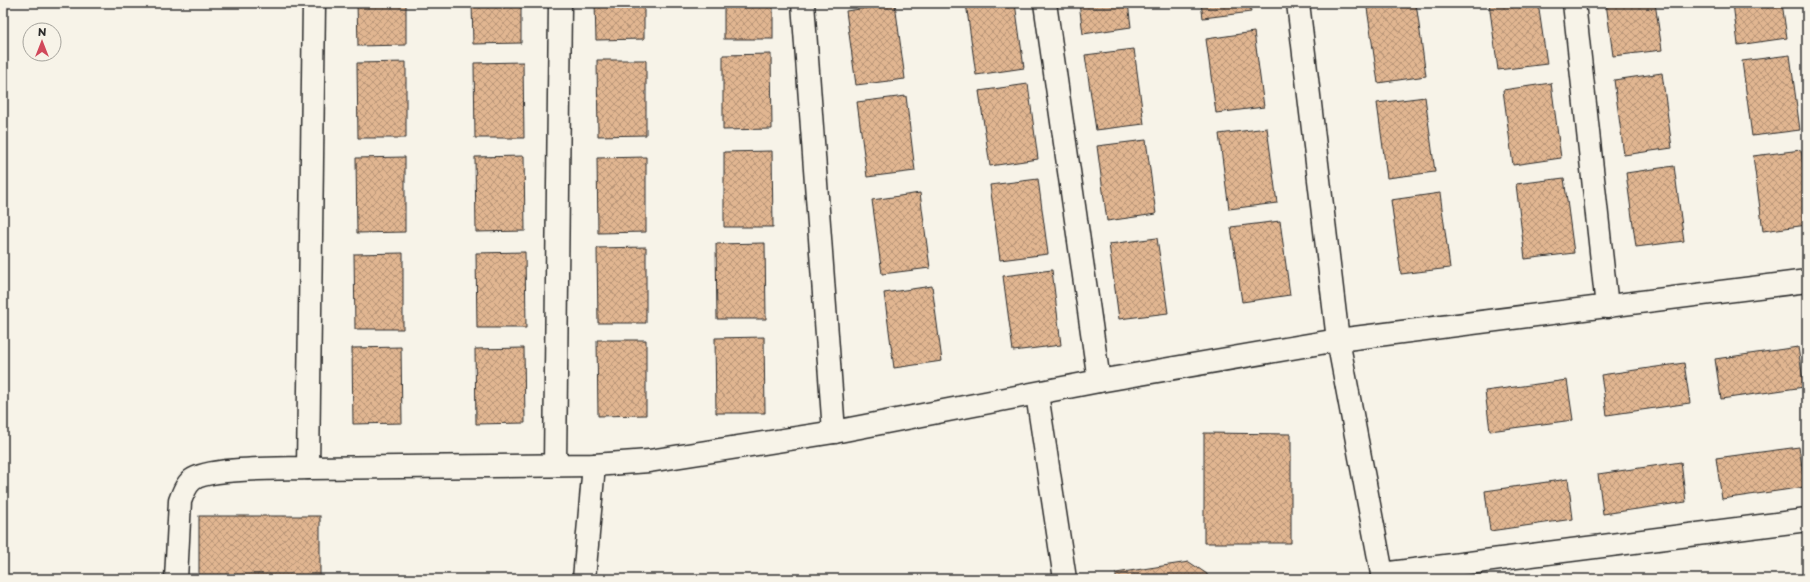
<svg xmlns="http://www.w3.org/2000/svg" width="1810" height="582" font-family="'Playpen Sans',sans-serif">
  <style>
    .building { fill: url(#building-cross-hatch); stroke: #2b2b2b }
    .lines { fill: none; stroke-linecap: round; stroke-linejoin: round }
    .minor-casing { stroke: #2b2b2b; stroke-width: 25 }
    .minor { stroke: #f7f3e8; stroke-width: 22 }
  </style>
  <defs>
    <pattern id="building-cross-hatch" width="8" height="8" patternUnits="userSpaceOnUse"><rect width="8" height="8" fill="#e1b691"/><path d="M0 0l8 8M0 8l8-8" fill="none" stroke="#b79477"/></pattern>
  </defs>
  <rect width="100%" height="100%" fill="#f7f3e8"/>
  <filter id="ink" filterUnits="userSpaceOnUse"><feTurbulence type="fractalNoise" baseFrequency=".025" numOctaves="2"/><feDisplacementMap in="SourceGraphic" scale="8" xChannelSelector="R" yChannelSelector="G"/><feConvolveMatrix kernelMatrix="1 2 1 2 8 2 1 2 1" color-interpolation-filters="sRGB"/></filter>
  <g filter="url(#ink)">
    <g class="building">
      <polygon points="357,3 406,3 406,45 358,46"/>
      <polygon points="472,3 521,3 521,43 473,44"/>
      <polygon points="595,3 644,3 644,39 596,40"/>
      <rect x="724" y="3" width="49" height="36"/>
      <polygon points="966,3 1015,3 1024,68 976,75"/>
      <polygon points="1079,3 1128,3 1131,27 1083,34"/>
      <polygon points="1201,3 1250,3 1251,12 1203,18"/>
      <polygon points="1405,3 1416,3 1426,76 1378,83 1367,8"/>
      <polygon points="1489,3 1538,3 1547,64 1498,70"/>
      <polygon points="1606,3 1655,3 1662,50 1613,56"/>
      <polygon points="1733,3 1782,3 1787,38 1738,45"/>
      <polygon points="895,4 905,79 856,85 846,11"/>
      <polygon points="1254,32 1264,107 1216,113 1206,39"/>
      <polygon points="1134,49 1144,124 1096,130 1085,55"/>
      <polygon points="771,54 772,129 723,130 723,55"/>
      <polygon points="1790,55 1800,130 1752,136 1742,61"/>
      <polygon points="597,60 646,60 646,135 598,136"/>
      <polygon points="406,62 406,138 358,138 357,63"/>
      <polygon points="523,62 524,138 475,138 474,63"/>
      <polygon points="1662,73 1672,148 1624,155 1614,80"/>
      <polygon points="1551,83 1561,158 1513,165 1503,90"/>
      <polygon points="1028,84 1038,159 990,166 979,91"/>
      <polygon points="906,96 915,171 867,177 857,102"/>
      <polygon points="1425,97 1435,172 1387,178 1377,103"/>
      <polygon points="1267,128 1277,203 1229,209 1219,134"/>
      <polygon points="1146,140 1156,214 1107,221 1097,146"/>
      <polygon points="1801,150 1807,194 1807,225 1763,231 1753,156"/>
      <polygon points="772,151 773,227 724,227 724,152"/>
      <polygon points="524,156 525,231 476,232 475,157"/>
      <polygon points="405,157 405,232 357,233 356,158"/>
      <polygon points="646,157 646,232 598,233 597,158"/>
      <polygon points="1674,166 1684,241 1636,247 1626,173"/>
      <polygon points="1564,178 1574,253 1525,259 1516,184"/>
      <polygon points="1038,179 1048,254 1000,260 990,185"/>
      <polygon points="920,193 930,268 882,274 872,200"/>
      <polygon points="1440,193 1450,268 1401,274 1391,200"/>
      <polygon points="1280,221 1290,295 1242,302 1231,227"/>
      <polygon points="1157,238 1168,313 1119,319 1109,244"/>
      <polygon points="765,243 766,319 717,319 716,244"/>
      <polygon points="646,247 646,323 598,323 597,248"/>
      <polygon points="525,252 526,328 477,328 476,253"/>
      <polygon points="403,253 403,329 355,329 354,254"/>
      <polygon points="1052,270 1061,345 1013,351 1003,276"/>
      <polygon points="932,286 942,361 894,368 884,293"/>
      <polygon points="764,337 765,413 716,413 715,338"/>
      <polygon points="597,340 646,340 646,415 598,416"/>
      <polygon points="401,347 402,423 353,424 352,348"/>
      <polygon points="1798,347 1804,387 1721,399 1715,359"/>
      <polygon points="524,348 525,423 476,424 475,349"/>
      <polygon points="1684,363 1690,403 1607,415 1601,375"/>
      <polygon points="1567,380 1573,420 1490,431 1485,391"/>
      <polygon points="1204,433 1291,434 1291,543 1204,543"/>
      <polygon points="1799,447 1805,487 1722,499 1716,458"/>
      <polygon points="1681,462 1686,502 1603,514 1598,474"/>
      <polygon points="1568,479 1573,519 1490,531 1485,491"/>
      <rect x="199" y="516" width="121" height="63"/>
      <polygon points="1189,562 1207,574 1208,579 1116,579 1116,573"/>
    </g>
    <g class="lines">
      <defs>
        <g id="minor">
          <polyline points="314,3 308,468 594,465 649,461 834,432 1099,381 1338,340 1807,281"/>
          <polyline points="803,3 834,432"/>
          <polyline points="1045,3 1099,381"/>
          <polyline points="1298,3 1338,340 1383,579"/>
          <polyline points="1574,3 1607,307"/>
          <polyline points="1037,394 1065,579"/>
          <polyline points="555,465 560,3"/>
          <polyline points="1382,574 1807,520"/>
          <path d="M176,579l4,-78c3,-8 6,-16 12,-21 16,-13 92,-11 116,-12"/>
          <polyline points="584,579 594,465"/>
        </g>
      </defs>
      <use href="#minor" class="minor-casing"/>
      <use href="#minor" class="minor"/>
    </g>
  </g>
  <rect width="1810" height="582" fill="none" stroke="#f7f3e8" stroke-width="16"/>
  <rect x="8" y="8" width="1794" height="566" fill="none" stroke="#2b2b2b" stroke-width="1.5" filter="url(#ink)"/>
  <g transform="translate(42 42)"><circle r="19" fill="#f7f3e8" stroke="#a5a39c"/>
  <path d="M0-3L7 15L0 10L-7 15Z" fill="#d1495b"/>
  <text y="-6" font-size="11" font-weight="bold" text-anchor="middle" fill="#2b2b2b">N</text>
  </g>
</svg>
